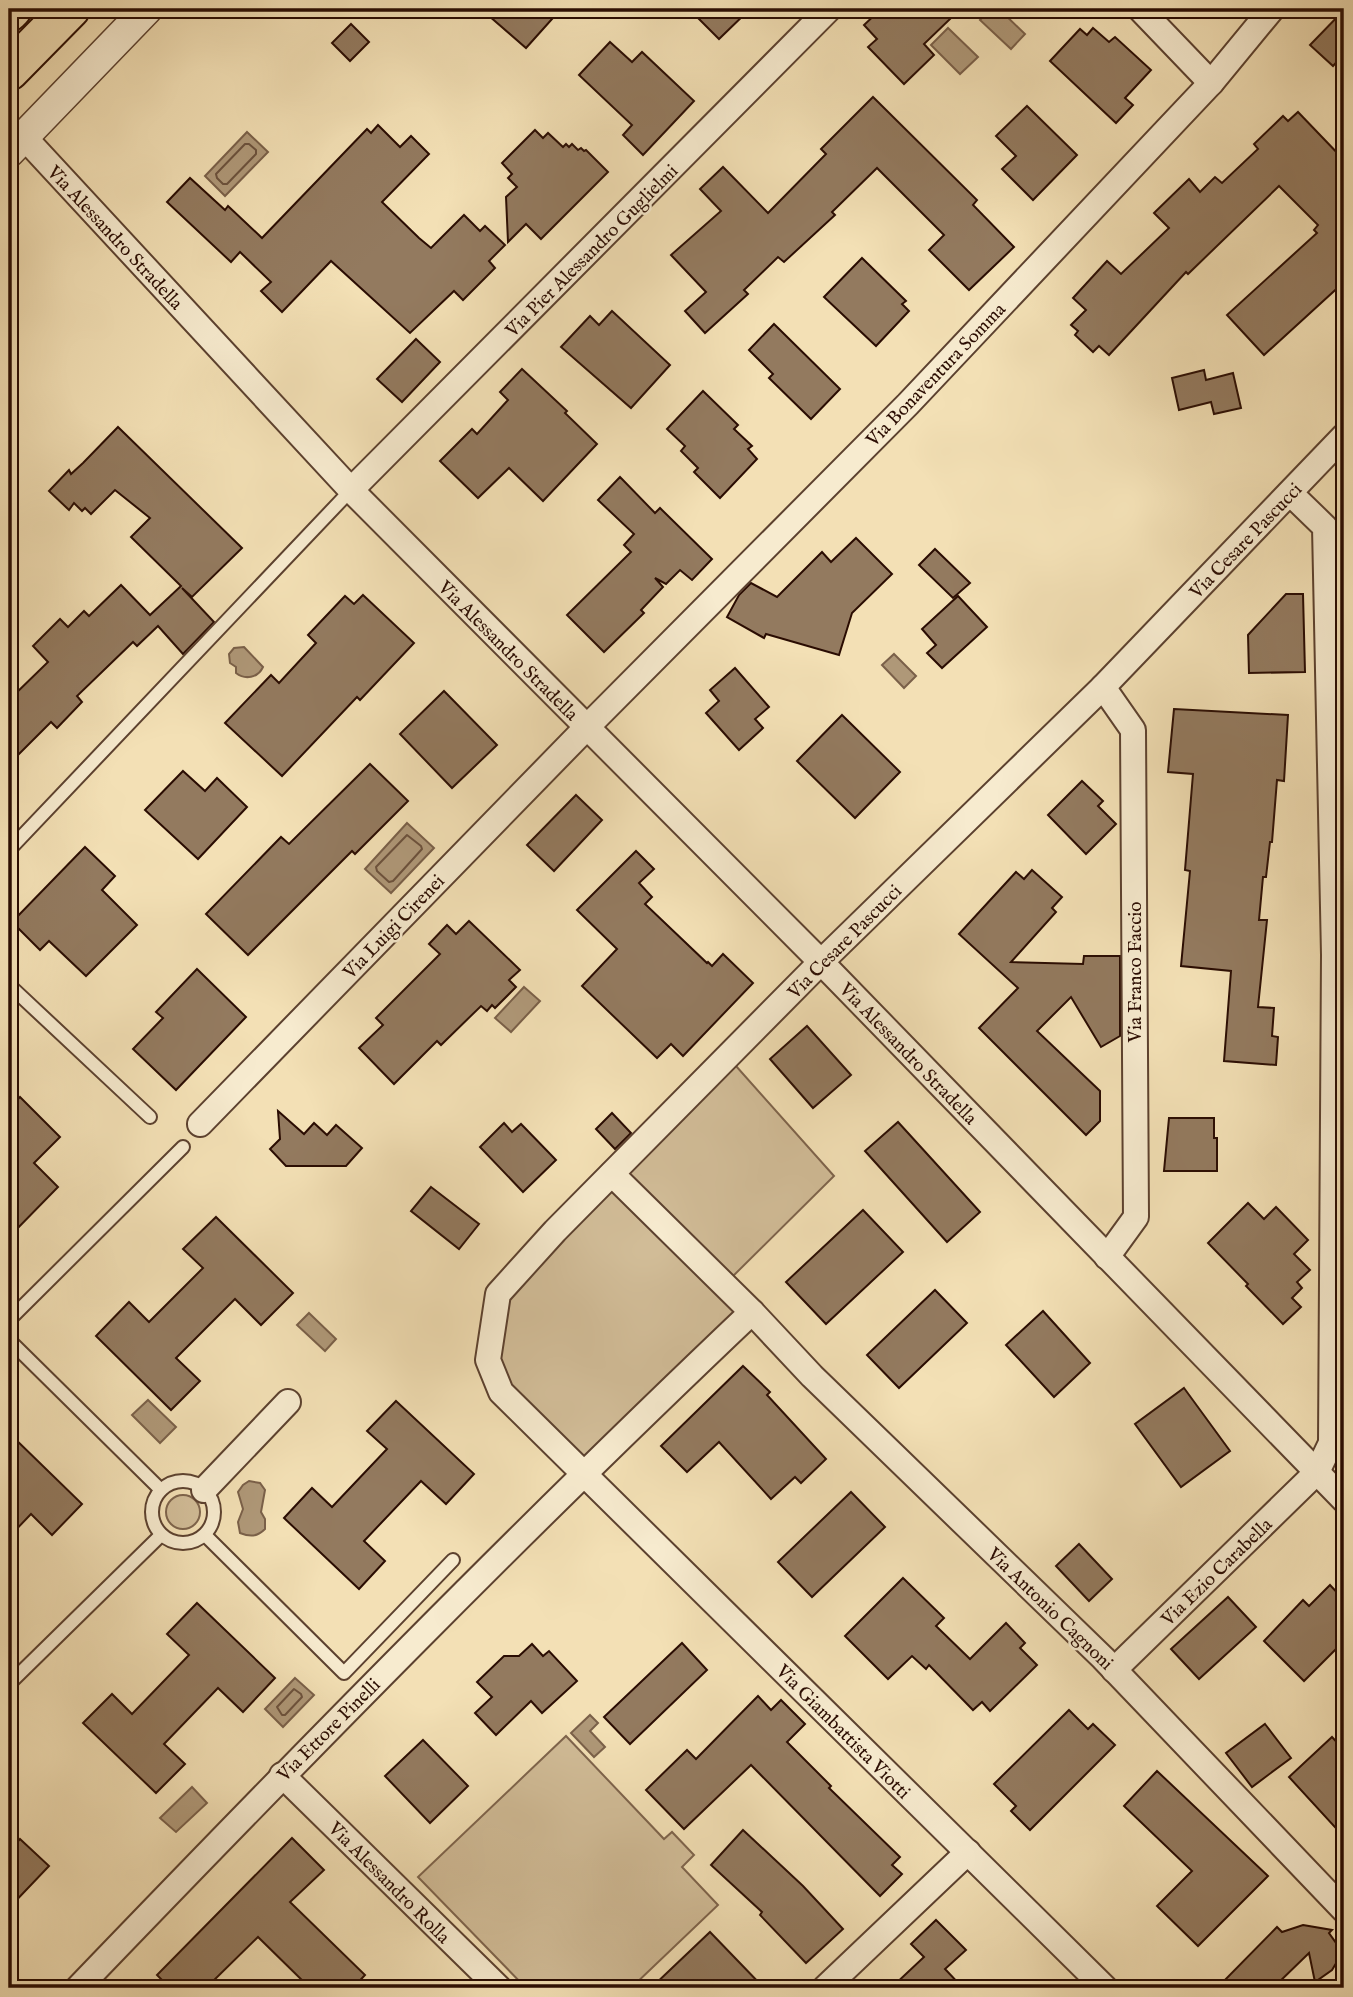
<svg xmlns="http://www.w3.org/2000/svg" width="1353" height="1997" font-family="'IM FELL English',serif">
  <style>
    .green { fill: #d1bc97; stroke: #7e644c; stroke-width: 2 }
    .water { fill: #af9878; stroke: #7a6049; stroke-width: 2 }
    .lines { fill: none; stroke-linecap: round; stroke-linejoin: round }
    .shore { stroke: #6c523d; stroke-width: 2 }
    .building { fill: #937a5f; stroke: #2a0c02; stroke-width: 2 }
    .service-casing { stroke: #5c412f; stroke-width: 16 }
    .minor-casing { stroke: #5c412f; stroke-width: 28 }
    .tertiary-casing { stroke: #5c412f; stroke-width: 33 }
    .primary-casing { stroke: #2a0c02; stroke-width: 42 }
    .service { stroke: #f7ebcf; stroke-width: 12 }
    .minor { stroke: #f7ebcf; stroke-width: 24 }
    .tertiary { stroke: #f7ebcf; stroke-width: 30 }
    .primary { stroke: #f3e0b5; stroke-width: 38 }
    .labels { text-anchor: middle; stroke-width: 5; stroke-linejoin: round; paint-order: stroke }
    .street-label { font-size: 19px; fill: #2a0c02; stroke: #f7ebcf }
  </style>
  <rect width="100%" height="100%" fill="#f3e0b5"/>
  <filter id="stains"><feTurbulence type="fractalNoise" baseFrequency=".00286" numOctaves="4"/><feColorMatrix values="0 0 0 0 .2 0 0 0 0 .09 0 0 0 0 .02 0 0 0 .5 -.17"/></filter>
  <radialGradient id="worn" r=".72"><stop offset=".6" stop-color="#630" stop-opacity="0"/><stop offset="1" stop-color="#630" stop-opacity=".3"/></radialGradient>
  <g class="green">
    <polygon points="728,1057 834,1176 725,1284 752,1312 583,1474 501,1392 498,1294"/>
    <circle cx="183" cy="1512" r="17"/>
    <polygon points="566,1736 664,1839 672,1832 694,1855 682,1867 718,1905 631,1988 526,1988 418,1877"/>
  </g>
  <g class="water">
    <polygon points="990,9 999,9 1025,34 1011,49 980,20"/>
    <polygon points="948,28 978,57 960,74 931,45"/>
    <polygon points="247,132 268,152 225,196 205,176"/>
    <path d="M244,647l19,20c-5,11 -18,13 -27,6v-6l-6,-4 -1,-9 5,-6z"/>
    <polygon points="894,654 916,676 904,688 882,665"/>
    <polygon points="407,823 434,848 391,893 365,869"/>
    <polygon points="524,987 540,1001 511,1032 495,1018"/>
    <polygon points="309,1313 336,1339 325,1351 297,1325"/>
    <polygon points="148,1400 176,1427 160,1443 132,1415"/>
    <path d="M249,1481l11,2 5,7 -4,22 4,7v10c-8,8 -15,8 -25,4l-2,-11 5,-13 -5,-17 5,-7z"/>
    <polygon points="295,1678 314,1695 283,1727 265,1709"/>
    <polygon points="590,1715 598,1723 590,1731 605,1747 594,1757 571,1733"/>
    <polygon points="192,1787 207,1803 176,1832 160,1818"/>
  </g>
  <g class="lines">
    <g class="shore">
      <polygon points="245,144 249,144 256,150 256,154 227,184 223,184 217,178 216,174"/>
      <polygon points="407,835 421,846 422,849 393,881 389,882 377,871 376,867"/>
      <polygon points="294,1689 301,1694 302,1697 285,1715 282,1715 277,1707"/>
    </g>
  </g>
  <g class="building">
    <polygon points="481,9 561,9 526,48"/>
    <polygon points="689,9 750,9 719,39"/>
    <polygon points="881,9 940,9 950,19 924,44 934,55 904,84 868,47 877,39 864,25"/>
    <polygon points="1344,10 1344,54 1333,66 1310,45"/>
    <polygon points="351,24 369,42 350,61 332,43"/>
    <polygon points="1093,28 1109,42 1115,37 1151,70 1125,98 1133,105 1116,123 1050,61 1080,29 1087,35"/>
    <polygon points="610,42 632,62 642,52 694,101 643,155 623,135 632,125 579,75"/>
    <polygon points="873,97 977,200 973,205 1014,247 969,290 929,250 944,235 877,168 832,212 835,215 784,262 778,257 744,290 748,294 705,333 685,311 706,292 671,255 721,211 700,189 723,167 768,213 826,154 821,149"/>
    <polygon points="1027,106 1077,155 1033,200 1002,169 1016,156 996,136"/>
    <polygon points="1298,112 1344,160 1344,282 1264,355 1227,315 1317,233 1314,230 1318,225 1279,186 1188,274 1186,272 1109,355 1099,346 1093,352 1075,335 1078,331 1071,325 1086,310 1073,298 1107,261 1121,274 1169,228 1154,213 1189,179 1200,192 1215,177 1222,183 1258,149 1254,144 1283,116 1288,121"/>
    <polygon points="378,125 400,147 411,136 429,154 382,202 419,238 431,248 464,215 480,231 485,226 505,245 489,261 495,268 463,300 454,291 410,333 331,261 282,312 261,291 271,282 240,252 231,262 167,202 190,178 225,210 228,206 262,238 367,129 371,133"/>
    <polygon points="535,130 543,138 548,133 563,147 566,144 569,147 572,144 578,150 581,148 584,151 586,150 608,172 541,239 526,224 508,242 506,197 517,187 508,178 512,174 502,163"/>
    <polygon points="862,258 906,301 902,304 909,311 876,346 824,297"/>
    <polygon points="612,311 670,365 631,408 561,347 590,316 599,325"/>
    <polygon points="774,324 840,389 811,419 769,378 773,374 749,350"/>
    <polygon points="416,339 440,362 402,402 377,379"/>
    <polygon points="522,369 567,411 565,413 597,444 543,501 509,468 478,498 440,461 472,429 477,434 508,400 500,392"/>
    <polygon points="1204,370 1206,380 1233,373 1241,408 1214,414 1211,402 1179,410 1172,378"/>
    <polygon points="703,391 738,425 734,429 752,446 748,449 757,459 720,498 694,472 698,468 681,451 685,446 667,429"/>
    <polygon points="118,427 242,548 192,597 182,588 214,622 183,654 158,626 137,646 133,642 77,696 82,702 57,728 51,722 9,764 9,700 48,662 33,646 60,619 68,627 84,611 89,616 121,585 150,615 181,586 131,537 150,518 115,490 91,514 85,508 82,511 74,503 69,510 49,491 69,470 71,474 83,463"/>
    <polygon points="620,477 655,513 660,508 712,559 692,580 680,570 666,584 655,578 663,587 641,610 644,613 604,652 567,615 631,552 624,545 634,534 598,500"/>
    <polygon points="856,538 892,574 852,613 839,655 766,634 764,638 727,617 739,595 751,583 777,597 822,552 831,562"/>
    <polygon points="935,549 970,583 953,598 919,565"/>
    <polygon points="1286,594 1303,594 1305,672 1249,673 1248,635"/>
    <polygon points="363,595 414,643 360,700 357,697 282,776 225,723 271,675 279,683 316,643 308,635 345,596 354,604"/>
    <polygon points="958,596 987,627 942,668 927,653 936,645 922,629"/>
    <polygon points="735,668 769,707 755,719 763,728 739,750 706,713 719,701 710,690"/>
    <polygon points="444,691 497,745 452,788 400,734"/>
    <polygon points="1174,709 1288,715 1284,781 1277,780 1272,842 1270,842 1266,877 1263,877 1259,920 1267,920 1258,1007 1274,1008 1272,1036 1278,1037 1276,1065 1224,1061 1231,971 1181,966 1190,871 1185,870 1193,774 1168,772"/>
    <polygon points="842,715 900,772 855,818 797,761"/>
    <polygon points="370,764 408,801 355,854 352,851 248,955 206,914 281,837 289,844"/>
    <polygon points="183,771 205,791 217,778 247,807 198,859 145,810"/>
    <polygon points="1082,781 1103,801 1098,806 1116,824 1086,854 1048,815"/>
    <polygon points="576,795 602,820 554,871 527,845"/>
    <polygon points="85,847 115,876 102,890 137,925 86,976 49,941 40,950 12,922"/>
    <polygon points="636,851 654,869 639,883 652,897 645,904 707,963 708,962 712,966 723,954 753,983 683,1056 671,1044 657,1058 582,986 617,949 577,910"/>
    <polygon points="1032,870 1062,897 1052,908 1056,912 1011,962 1083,964 1084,956 1120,956 1120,1036 1101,1047 1071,997 1037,1031 1100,1091 1100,1121 1086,1135 979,1028 1018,988 959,934 1016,872 1024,879"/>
    <polygon points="469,921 520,970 509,980 516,987 495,1008 492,1005 487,1011 481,1006 441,1045 437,1041 394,1084 359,1048 383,1025 376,1018 440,954 429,944 447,925 456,934"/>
    <polygon points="197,969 246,1017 176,1090 133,1049 163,1018 156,1012"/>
    <polygon points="807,1026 851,1075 813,1108 770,1059"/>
    <polygon points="20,1097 60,1137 34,1163 58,1187 9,1237 9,1108"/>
    <polygon points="278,1111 304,1134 314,1123 327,1135 336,1125 362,1148 346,1166 286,1166 270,1149 280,1139"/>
    <polygon points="612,1113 631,1133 615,1149 596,1129"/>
    <polygon points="1169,1118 1214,1118 1214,1138 1217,1138 1217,1171 1164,1171"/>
    <polygon points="898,1122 980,1212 947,1242 865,1151"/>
    <polygon points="504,1123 512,1132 521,1124 556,1160 523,1192 480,1147"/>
    <polygon points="431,1187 479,1224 459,1249 411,1211"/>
    <polygon points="1248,1203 1264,1219 1276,1207 1308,1240 1294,1254 1310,1270 1297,1282 1302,1288 1292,1298 1301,1307 1283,1324 1246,1286 1248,1284 1208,1243"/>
    <polygon points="863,1210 903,1252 826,1324 786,1282"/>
    <polygon points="216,1217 293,1293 261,1325 235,1299 176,1358 200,1381 171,1410 96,1336 129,1302 149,1322 203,1268 183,1249"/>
    <polygon points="935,1290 967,1323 899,1388 867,1355"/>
    <polygon points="1043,1311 1090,1363 1054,1397 1006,1345"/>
    <polygon points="743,1366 770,1392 767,1395 826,1459 801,1483 795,1477 771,1499 719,1442 687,1472 661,1446"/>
    <polygon points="1184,1388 1230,1451 1181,1487 1135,1424"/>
    <polygon points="396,1401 474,1474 446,1504 421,1481 364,1541 385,1561 359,1589 284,1518 312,1488 332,1507 387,1449 367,1431"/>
    <polygon points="9,1433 82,1504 52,1535 31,1514 9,1537"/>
    <polygon points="851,1492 885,1527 812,1597 778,1562"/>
    <polygon points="1079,1544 1112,1579 1089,1601 1056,1566"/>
    <polygon points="903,1578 944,1618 936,1626 970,1659 1006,1623 1025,1643 1020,1648 1037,1665 990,1711 982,1702 973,1710 929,1665 926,1669 912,1656 888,1679 845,1636"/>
    <polygon points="1330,1585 1344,1600 1344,1641 1304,1681 1264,1641 1303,1600 1309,1606"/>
    <polygon points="1228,1597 1256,1627 1199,1679 1171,1649"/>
    <polygon points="197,1603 275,1678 243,1712 218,1688 164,1744 185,1764 156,1793 83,1723 112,1694 132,1714 189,1655 167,1634"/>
    <polygon points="682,1643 707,1670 630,1744 604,1717"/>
    <polygon points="532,1644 543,1656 549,1651 577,1681 542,1713 531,1701 496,1735 475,1713 492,1697 477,1682 504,1656 519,1656"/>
    <polygon points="758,1696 771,1710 781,1700 805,1724 787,1742 831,1786 829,1788 900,1857 892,1865 902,1874 880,1896 751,1765 684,1829 646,1790 687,1750 696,1759"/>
    <polygon points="1069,1710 1088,1729 1093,1724 1115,1745 1030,1830 1011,1811 1016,1806 994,1784"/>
    <polygon points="1265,1724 1291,1758 1252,1787 1226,1753"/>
    <polygon points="1332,1737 1344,1750 1344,1837 1289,1777"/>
    <polygon points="423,1740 468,1786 430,1823 385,1776"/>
    <polygon points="1157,1771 1268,1876 1198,1946 1157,1906 1192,1871 1124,1806"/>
    <polygon points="743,1830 803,1886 843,1929 806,1963 760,1915 762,1912 711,1865"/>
    <polygon points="292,1838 324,1870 290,1902 365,1975 353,1988 310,1988 258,1937 206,1988 170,1988 157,1975"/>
    <polygon points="20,1839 49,1866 9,1908 9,1851"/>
    <polygon points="936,1920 966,1950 945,1969 963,1988 891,1988 924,1957 911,1944"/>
    <polygon points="1303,1925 1332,1930 1329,1933 1341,1950 1338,1960 1332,1970 1315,1982 1309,1953 1273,1988 1217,1988 1277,1927 1282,1932"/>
    <polygon points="710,1932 764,1988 651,1988"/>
  </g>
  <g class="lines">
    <defs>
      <g id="service">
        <polyline points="9,850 351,490"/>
        <polyline points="9,985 150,1117"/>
        <polyline points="9,1320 183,1147"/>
        <polyline points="9,1340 161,1490"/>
        <circle cx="183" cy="1512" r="31"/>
        <polyline points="205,1535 344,1673 453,1560"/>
        <polyline points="9,1684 161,1535"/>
      </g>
      <g id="minor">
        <polyline points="1140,9 1211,83"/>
        <polyline points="24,137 351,490 821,962 1344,1500"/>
        <polyline points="351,490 829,9"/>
        <polyline points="1103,687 1133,730 1136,1217 1107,1257"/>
        <polyline points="200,1124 586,728 908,404 1211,83 1272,9"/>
        <polyline points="612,1174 752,1312 812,1376 1103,1658 1344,1910"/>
        <polyline points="204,1490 288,1402"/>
        <polyline points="1114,1670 1317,1472 1331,1443 1334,955 1325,527 1290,493"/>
        <polyline points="282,1775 499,1988"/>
        <path d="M78,1988c221,-230 443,-457 674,-676"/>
        <polyline points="825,1988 968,1852"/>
        <polyline points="1105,1988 501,1392 488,1360 498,1294 555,1231 821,962 1103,687 1344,436"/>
      </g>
      <polyline id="tertiary" points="9,152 147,9"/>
      <g id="primary">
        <polyline points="9,12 12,9"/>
        <polyline points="9,71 70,9"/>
      </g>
    </defs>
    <use href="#service" class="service-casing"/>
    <use href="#minor" class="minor-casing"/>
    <use href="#tertiary" class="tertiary-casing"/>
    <use href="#primary" class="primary-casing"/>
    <use href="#service" class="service"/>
    <use href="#minor" class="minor"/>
    <use href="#tertiary" class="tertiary"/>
    <use href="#primary" class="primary"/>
  </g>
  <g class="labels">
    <g class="street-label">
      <text transform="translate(116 237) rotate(47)" y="7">Via Alessandro Stradella</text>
      <text transform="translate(591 250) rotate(-45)" y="7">Via Pier Alessandro Guglielmi</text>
      <text transform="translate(935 374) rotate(-46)" y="7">Via Bonaventura Somma</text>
      <text transform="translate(1245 540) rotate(-46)" y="7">Via Cesare Pascucci</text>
      <text transform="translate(509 650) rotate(45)" y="7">Via Alessandro Stradella</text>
      <text transform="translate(393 926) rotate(-46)" y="7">Via Luigi Cirenei</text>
      <text transform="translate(844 941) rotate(-45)" y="7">Via Cesare Pascucci</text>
      <text transform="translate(1134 972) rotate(-90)" y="7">Via Franco Faccio</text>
      <text transform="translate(909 1053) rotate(46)" y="7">Via Alessandro Stradella</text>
      <text transform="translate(1216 1571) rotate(-44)" y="7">Via Ezio Carabella</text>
      <text transform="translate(1051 1608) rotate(44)" y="7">Via Antonio Cagnoni</text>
      <text transform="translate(328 1729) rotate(-45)" y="7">Via Ettore Pinelli</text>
      <text transform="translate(844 1731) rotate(45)" y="7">Via Giambattista Viotti</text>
      <text transform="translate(390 1882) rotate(45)" y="7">Via Alessandro Rolla</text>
    </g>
  </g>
  <rect width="1353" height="1997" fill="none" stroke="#f3e0b5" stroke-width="35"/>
  <rect x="10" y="10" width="1332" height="1976" fill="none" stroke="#2a0c02" stroke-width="3.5"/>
  <rect x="18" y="18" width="1318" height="1962" fill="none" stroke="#2a0c02" stroke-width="2"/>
  <rect width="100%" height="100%" filter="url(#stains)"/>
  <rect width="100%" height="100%" fill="url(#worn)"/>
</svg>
